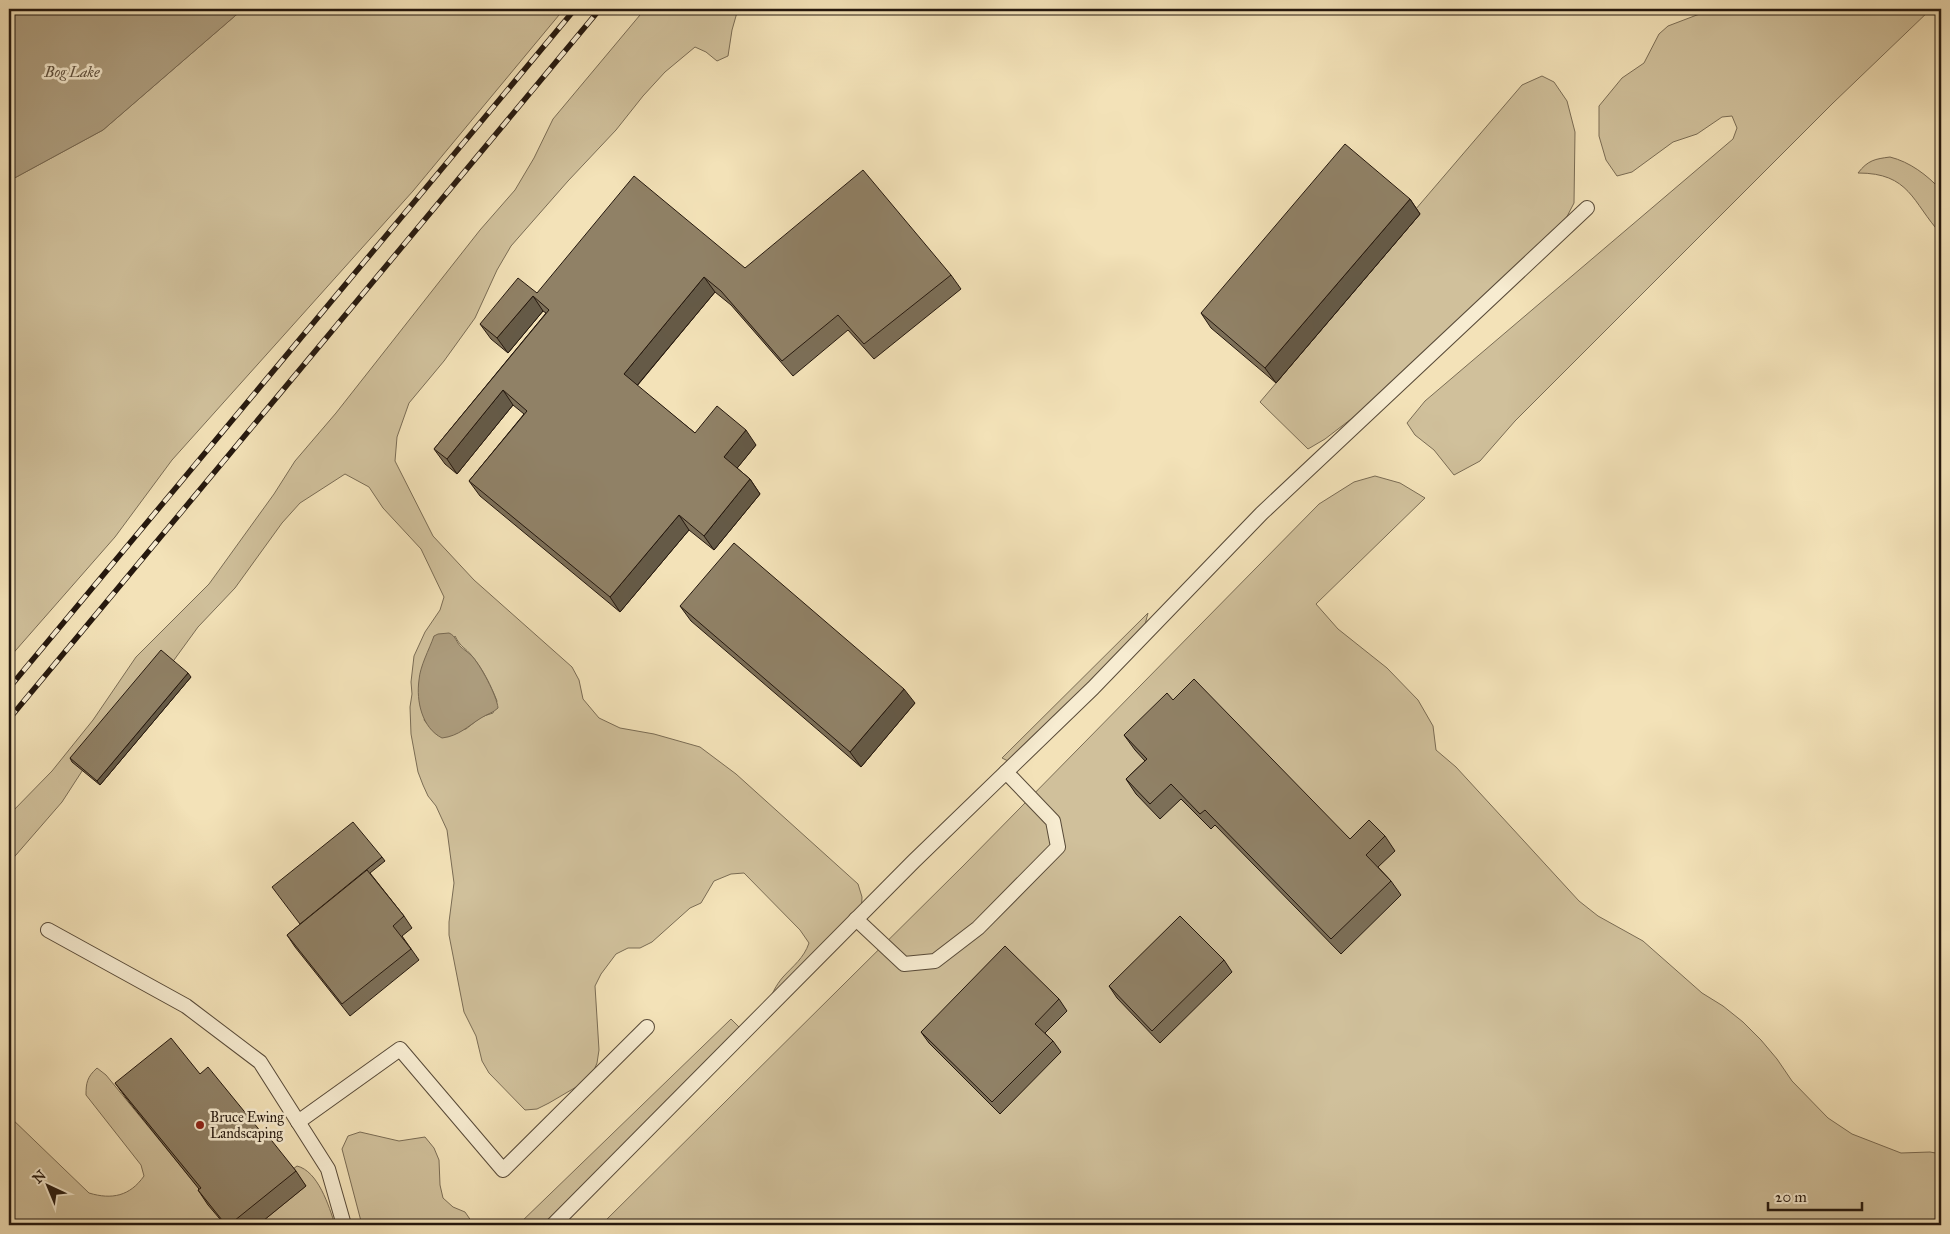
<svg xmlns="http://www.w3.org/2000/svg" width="1950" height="1234" font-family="'IM FELL Great Primer',serif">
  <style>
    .green { fill: #d0c09b; stroke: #7a6c54; fill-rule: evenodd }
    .water { fill: #ad9d7e; stroke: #776851 }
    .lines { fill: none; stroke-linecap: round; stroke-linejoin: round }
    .lane-casing { stroke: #584a38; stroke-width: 16 }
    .lane { stroke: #f7ecd1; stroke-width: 14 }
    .rail-casing { stroke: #25180e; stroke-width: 5.5 }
    .rail { stroke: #f7ecd1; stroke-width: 4; stroke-dasharray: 11; stroke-linecap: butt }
    .wall { fill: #7c6f58; stroke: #25180e }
    .shaded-wall { fill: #655a47; stroke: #25180e }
    .building { fill: #908166; stroke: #25180e }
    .poi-dot { fill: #8f2418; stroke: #f7ecd1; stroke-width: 2 }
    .labels { text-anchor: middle; stroke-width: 5; stroke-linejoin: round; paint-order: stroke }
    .poi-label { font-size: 14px; fill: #25180e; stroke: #f7ecd1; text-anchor: start }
    .water-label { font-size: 15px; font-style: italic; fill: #5b4d3b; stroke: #f7ecd1 }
  </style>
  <rect width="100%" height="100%" fill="#f3e2b8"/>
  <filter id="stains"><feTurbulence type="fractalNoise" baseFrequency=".004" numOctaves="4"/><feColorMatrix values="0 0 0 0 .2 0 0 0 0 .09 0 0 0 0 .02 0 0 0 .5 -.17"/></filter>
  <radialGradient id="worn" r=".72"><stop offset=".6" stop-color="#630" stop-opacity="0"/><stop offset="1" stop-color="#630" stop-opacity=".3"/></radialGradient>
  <g class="green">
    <polygon points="243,9 564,9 413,191 172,460 115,537 9,658 9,181 103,130"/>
    <path d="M645,9h93l-6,21 -4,26 -11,5 -11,-9 -11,-5 -30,25 -22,24 -27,34 -48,51 -57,65 -14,24 -22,48 -31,43 -35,42 -12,34 -2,24 38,75 41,44 98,87 7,13 4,19 16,19 21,10 34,6 46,13 36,27 122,110 4,13 -1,20 -93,88c3,-10 8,-20 15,-28 10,-11 21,-19 26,-34l-9,-13 -56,-57 -13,1 -17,7 -13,22 -11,5 -38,34 -12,6h-12l-12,6 -15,20 -6,12 4,64 -2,13 -5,12 -9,8 -34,20 -12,6 -12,1 -36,-37 -7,-12 -6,-25 -12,-24 -15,-77v-13l5,-39 -7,-53 -11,-24 -8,-10 -5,-11 -5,-13 -7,-38 -1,-27 2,-13 -1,-12 3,-26 11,-24 15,-22 4,-13 -23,-48 -38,-41 -14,-21 -24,-13 -45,29 -18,20 -47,65 -37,39 -32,44 -82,97 -22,34 -53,61v-48l43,-44 41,-51 43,-63 73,-73 65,-90 21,-33 41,-48 144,-183 35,-40 19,-32 19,-39zM455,636c6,12 10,11 17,20 11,13 19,30 25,45l-4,12 -12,4 -15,12 -29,6 -13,-15z"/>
    <polygon points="1719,9 1931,9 1833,103 1515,421 1480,461 1454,475 1434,450 1415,435 1407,423 1425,401 1733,139 1737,128 1732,116 1722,117 1697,134 1673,142 1632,172 1617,176 1606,160 1599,136 1599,106 1622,78 1644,63 1659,34 1668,26 1710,10 1719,10"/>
    <polygon points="1542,76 1554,82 1567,101 1575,132 1574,203 1561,228 1445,337 1355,416 1325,439 1308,449 1260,402 1420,214 1415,210 1522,85"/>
    <path d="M1890,157c20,5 37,18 51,33v44c-29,-32 -31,-61 -83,-61 10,-13 17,-14 32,-16z"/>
    <polygon points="1375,476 1400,483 1425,498 1316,604 1338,629 1387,668 1418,700 1433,726 1436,750 1456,767 1579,901 1598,916 1643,941 1702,993 1723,1006 1743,1022 1761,1040 1777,1059 1792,1081 1828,1118 1852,1134 1901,1153 1930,1152 1941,1154 1941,1225 601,1225 963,866 1319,504 1354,482"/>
    <polygon points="1148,613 1140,644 1012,763 1002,758"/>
    <polygon points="731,1019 742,1030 548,1225 518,1225"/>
    <path d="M97,1068l9,7 105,128 14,22h-214l-2,-2v-107l80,77c23,7 41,3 55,-17l-3,-11 -55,-70c0,-12 1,-18 11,-27z"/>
    <polygon points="360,1132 399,1141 425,1137 434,1148 439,1160 440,1185 443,1198 453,1207 465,1212 474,1225 362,1225 342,1149 348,1136"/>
    <path d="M297,1166c21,5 32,40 38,59h-77l48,-39 -13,-17z"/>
  </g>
  <g class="water">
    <polygon points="9,9 243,9 103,130 9,181"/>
    <path d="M449,633c7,3 7,9 12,14 3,3 7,5 10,8 9,9 26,41 27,53 -5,5 -11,6 -17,10 -13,8 -22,18 -39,20 -20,-10 -26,-37 -23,-58 1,-14 10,-30 15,-44l4,-2z"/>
  </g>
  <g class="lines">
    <defs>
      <g id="lane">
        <polyline points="856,919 904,964 935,961 978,928 1058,847 1053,821 1006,772"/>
        <polyline points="48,930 186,1006 260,1062 328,1169 344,1225"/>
        <polyline points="298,1122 400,1049 503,1170 647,1027"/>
        <polyline points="553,1225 914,861 1093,688 1262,513 1587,208"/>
      </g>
    </defs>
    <use href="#lane" class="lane-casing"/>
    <use href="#lane" class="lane"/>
    <defs>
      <g id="rail">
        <polyline points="9,688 575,9"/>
        <polyline points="9,719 600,9"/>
      </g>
    </defs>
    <use href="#rail" class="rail-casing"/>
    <use href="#rail" class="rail"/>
  </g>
  <g class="wall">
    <polygon points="1410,199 1420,214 1276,383 1211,328 1201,313"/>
    <polygon points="745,268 951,275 961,289 874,359 848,330 793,376 731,305 715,292 637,386 695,433 756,445 737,468 750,479 760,494 714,550 689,530 620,612 480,496 469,481 524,414 513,405 457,474 445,464 434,449 546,313 543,311 508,353 491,339 480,324 537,293"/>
    <polygon points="680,606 915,703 861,767 691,621"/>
    <polygon points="191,677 100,785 72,762 70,758"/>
    <polygon points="1173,700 1350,839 1385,836 1395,851 1378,867 1391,881 1401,895 1341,954 1215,825 1211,829 1181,799 1160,819 1136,794 1126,779 1145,761 1135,750 1124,735"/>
    <polygon points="382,857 385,861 370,873 404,916 412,928 402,936 419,960 350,1016 295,947 287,935"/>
    <polygon points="1224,960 1232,972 1160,1043 1117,998 1109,986"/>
    <polygon points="1059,999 1067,1011 1045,1033 1053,1041 1061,1052 1000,1114 929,1043 921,1032"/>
    <polygon points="200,1074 266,1138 296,1171 306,1186 258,1225 225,1225 208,1205 198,1190 199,1189 126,1098 115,1083"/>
  </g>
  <g class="shaded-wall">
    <polygon points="1410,199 1420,214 1276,383 1265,368"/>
    <polygon points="704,277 715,292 634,389 624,374"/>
    <polygon points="533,296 543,311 508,353 497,338"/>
    <polygon points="503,390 513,405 457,474 447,459"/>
    <polygon points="746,430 756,445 734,472 724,457"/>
    <polygon points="750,479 760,494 714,550 704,536"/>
    <polygon points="679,515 689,530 620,612 610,597"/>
    <polygon points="188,673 191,677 100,785 97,781"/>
    <polygon points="904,689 915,703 861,767 850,752"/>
  </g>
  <g class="building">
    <polygon points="1345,144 1410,199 1265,368 1201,313"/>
    <polygon points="863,170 951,275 864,344 838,315 782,361 721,291 704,277 624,374 695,433 717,406 746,430 724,457 750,479 704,536 679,515 610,597 469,481 527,411 503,390 447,459 434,449 549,310 533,296 497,338 480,324 518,278 537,293 634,176 745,268"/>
    <polygon points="734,543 904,689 850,752 680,606"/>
    <polygon points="161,650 188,673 97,781 70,758"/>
    <polygon points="1194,679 1350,839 1369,820 1385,836 1366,855 1391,881 1331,939 1205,810 1200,814 1171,784 1150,804 1126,779 1147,759 1124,735 1167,693 1173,700"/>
    <polygon points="353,822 382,857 300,924 272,887"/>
    <polygon points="367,870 404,916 393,926 411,949 342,1004 287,935"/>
    <polygon points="1180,916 1224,960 1152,1031 1109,986"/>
    <polygon points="1005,946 1059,999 1035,1024 1053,1041 992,1102 921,1032"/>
    <polygon points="171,1038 200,1074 208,1067 266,1138 268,1136 296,1171 229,1225 226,1225 198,1190 201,1188 115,1083"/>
  </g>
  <circle class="poi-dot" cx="200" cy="1125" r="5"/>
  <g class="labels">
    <g class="poi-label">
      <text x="210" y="1122">Bruce Ewing<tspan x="210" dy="16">Landscaping</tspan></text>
    </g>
    <g class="water-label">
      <text x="72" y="77">Bog Lake</text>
    </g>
  </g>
  <rect width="1950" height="1234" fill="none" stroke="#f3e2b8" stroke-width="30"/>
  <rect x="10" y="10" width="1930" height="1214" fill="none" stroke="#25180e" stroke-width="2.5"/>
  <rect x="15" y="15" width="1920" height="1204" fill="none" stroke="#25180e"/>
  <g transform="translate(48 1186) rotate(316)" stroke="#f7ecd1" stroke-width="4" paint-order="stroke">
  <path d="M0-4L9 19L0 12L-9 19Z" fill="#25180e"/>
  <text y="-8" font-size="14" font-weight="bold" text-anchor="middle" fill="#25180e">N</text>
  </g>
  <path d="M1768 1202v8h94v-8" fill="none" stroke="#25180e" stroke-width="2.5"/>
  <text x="1775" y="1202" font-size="15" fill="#25180e" stroke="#f7ecd1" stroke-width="4" paint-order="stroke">20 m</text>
  <rect width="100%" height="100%" filter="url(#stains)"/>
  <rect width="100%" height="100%" fill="url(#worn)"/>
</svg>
